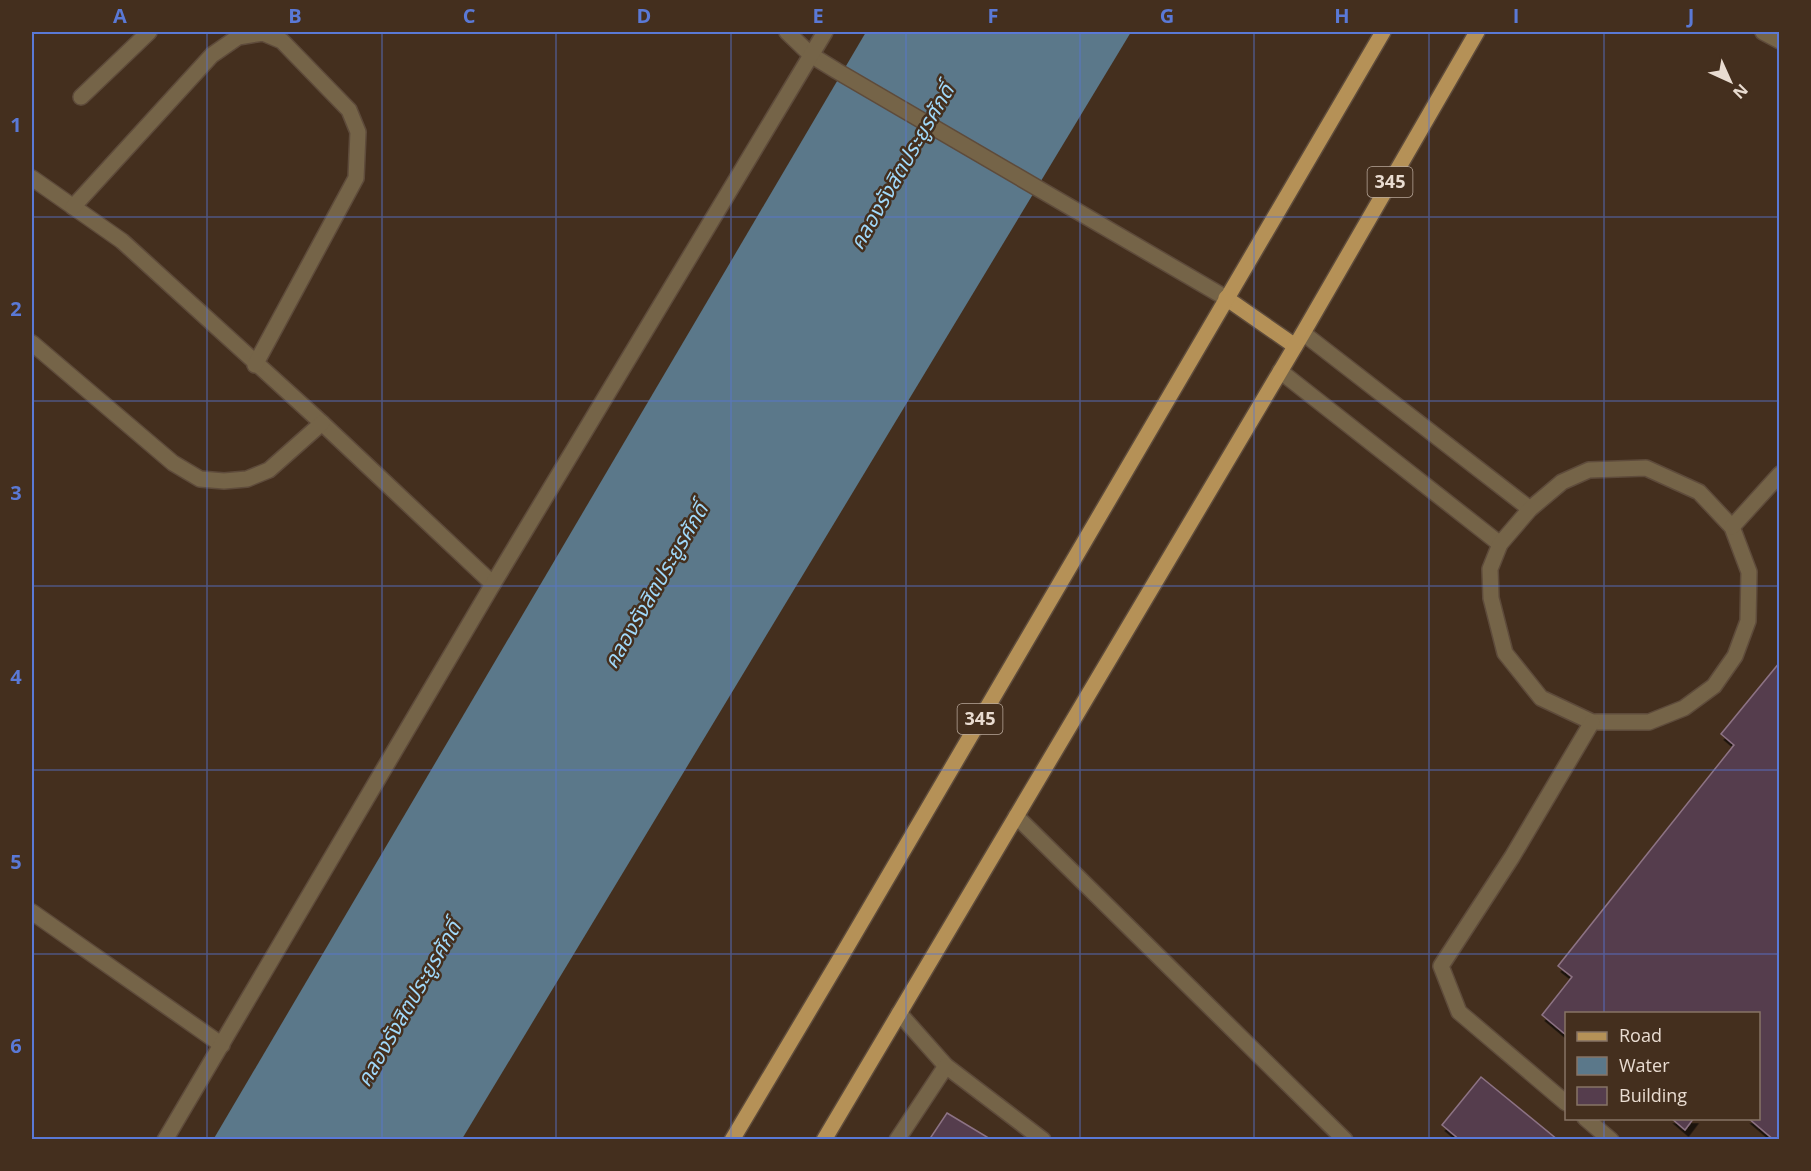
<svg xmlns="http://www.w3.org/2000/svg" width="1811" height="1171" font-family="'Open Sans','Noto Sans Thai',sans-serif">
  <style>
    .water { fill: #5b788a }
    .building { fill: #553d4d; stroke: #8d7384; stroke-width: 1.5; filter: url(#shadow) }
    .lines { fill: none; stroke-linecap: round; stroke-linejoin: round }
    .minor-casing { stroke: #5e4b3b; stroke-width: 18 }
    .major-casing { stroke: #5e4b3b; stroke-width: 18 }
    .minor { stroke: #756448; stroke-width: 15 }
    .major { stroke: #b59157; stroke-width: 15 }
    .grid { fill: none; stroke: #5a79d6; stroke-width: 1.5; stroke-opacity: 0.55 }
    .labels { text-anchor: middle; stroke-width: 5; stroke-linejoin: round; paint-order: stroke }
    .shield { fill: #442f1e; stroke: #b8a89b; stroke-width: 1.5 }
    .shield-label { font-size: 18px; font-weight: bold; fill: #e9dcd1 }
    .water-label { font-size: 21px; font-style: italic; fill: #a0d8f9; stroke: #442f1e }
    .neatline { fill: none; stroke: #5a79d6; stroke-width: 2 }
    .grid-label { font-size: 20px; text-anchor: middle; font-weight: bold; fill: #5a79d6 }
  </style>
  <defs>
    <filter id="shadow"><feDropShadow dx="3.5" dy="6" stdDeviation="0" flood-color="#0009"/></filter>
  </defs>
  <rect width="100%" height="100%" fill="#442f1e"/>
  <polygon class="water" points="866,32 1131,32 462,1139 213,1140"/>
  <g class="building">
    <polygon points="1780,662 1780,1140 1774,1140 1748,1118 1758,1118 1758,1014 1566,1014 1566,1035 1542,1015 1572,977 1558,966 1734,745 1721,734"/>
    <polygon points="1481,1077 1558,1140 1460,1140 1442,1125"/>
    <polygon points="947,1113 992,1140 929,1140"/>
    <polygon points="1671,1118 1694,1118 1685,1130"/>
  </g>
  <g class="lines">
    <defs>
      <g id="minor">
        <polyline points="787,32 811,55 837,71 1226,298"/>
        <polyline points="1763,32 1780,41"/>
        <polyline points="81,97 149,32"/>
        <polyline points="32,178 122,241 322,423 493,584"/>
        <polyline points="73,207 212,55 238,37 263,33 282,41 349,110 358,132 356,178 255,365"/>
        <polyline points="1303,333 1530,509"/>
        <polyline points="32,343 173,463 200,479 224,481 247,479 269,470 322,423"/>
        <polyline points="1280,371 1500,544"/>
        <polygon points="1646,468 1699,492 1732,527 1749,572 1748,621 1735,656 1714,686 1684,708 1649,722 1592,722 1541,698 1505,653 1491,598 1490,569 1500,544 1530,509 1562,482 1589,470"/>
        <polyline points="1732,527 1780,474"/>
        <polyline points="1016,816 1345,1140"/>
        <polyline points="32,912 222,1045"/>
        <polyline points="899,1013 946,1066 1043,1140"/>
        <polyline points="1566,1103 1459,1012 1441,966 1512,857 1592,722"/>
        <polyline points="1585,1118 1611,1140"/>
        <polyline points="165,1140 493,584 825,32"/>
        <polyline points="897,1140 946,1066"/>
      </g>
      <g id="major">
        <polyline points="1226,298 1295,346"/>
        <polyline points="732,1140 841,957 1383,32"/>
        <polyline points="824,1140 1303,333 1477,32"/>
      </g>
    </defs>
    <use href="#minor" class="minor-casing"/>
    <use href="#major" class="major-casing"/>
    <use href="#minor" class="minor"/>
    <use href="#major" class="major"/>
  </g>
  <path class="grid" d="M207,32v1108M382,32v1108M556,32v1108M731,32v1108M906,32v1108M1080,32v1108M1254,32v1108M1429,32v1108M1604,32v982M32,217h1748M32,401h1748M32,586h1748M32,770h1748M32,954h1748M1604,1118v22"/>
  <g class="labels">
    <g class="shield">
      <rect x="1367.5" y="167" width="45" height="30" rx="4.5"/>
      <rect x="957.5" y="704" width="45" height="30" rx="4.5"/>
    </g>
    <g class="shield-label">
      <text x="1390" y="188">345</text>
      <text x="980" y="725">345</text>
    </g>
    <g class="water-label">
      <text transform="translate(902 167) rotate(-60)" y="7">คลองรังสิตประยูรศักดิ์</text>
      <text transform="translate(656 586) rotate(-60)" y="7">คลองรังสิตประยูรศักดิ์</text>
      <text transform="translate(409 1004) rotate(-60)" y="7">คลองรังสิตประยูรศักดิ์</text>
    </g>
  </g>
  <rect width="1811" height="1171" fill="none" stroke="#442f1e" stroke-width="66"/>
  <rect x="1565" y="1012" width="195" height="108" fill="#442f1e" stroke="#867466" stroke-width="1.5"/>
  <rect x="1577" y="1032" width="30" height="9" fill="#b59157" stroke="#867466" stroke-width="1.5"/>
  <text x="1619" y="1042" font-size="18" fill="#e9dcd1">Road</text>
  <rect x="1577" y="1057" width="30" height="18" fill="#5b788a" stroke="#867466" stroke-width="1.5"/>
  <text x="1619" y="1072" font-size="18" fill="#e9dcd1">Water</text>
  <rect x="1577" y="1087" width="30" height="18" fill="#553d4d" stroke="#867466" stroke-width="1.5"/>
  <text x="1619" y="1102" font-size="18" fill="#e9dcd1">Building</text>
  <g transform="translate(1730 81) rotate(135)" stroke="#442f1e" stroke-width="4.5" paint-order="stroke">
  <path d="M0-4.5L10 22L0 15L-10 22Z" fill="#e9dcd1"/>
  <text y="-9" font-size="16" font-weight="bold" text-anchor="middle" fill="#e9dcd1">N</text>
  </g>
  <rect x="33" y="33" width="1745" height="1105" class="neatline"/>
  <g class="grid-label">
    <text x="120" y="23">A</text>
    <text x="295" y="23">B</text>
    <text x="469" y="23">C</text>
    <text x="644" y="23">D</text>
    <text x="818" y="23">E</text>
    <text x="993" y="23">F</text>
    <text x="1167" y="23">G</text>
    <text x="1342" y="23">H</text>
    <text x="1516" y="23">I</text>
    <text x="1691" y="23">J</text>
    <text x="16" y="132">1</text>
    <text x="16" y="316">2</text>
    <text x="16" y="500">3</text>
    <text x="16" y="684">4</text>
    <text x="16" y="869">5</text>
    <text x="16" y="1053">6</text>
  </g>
</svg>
